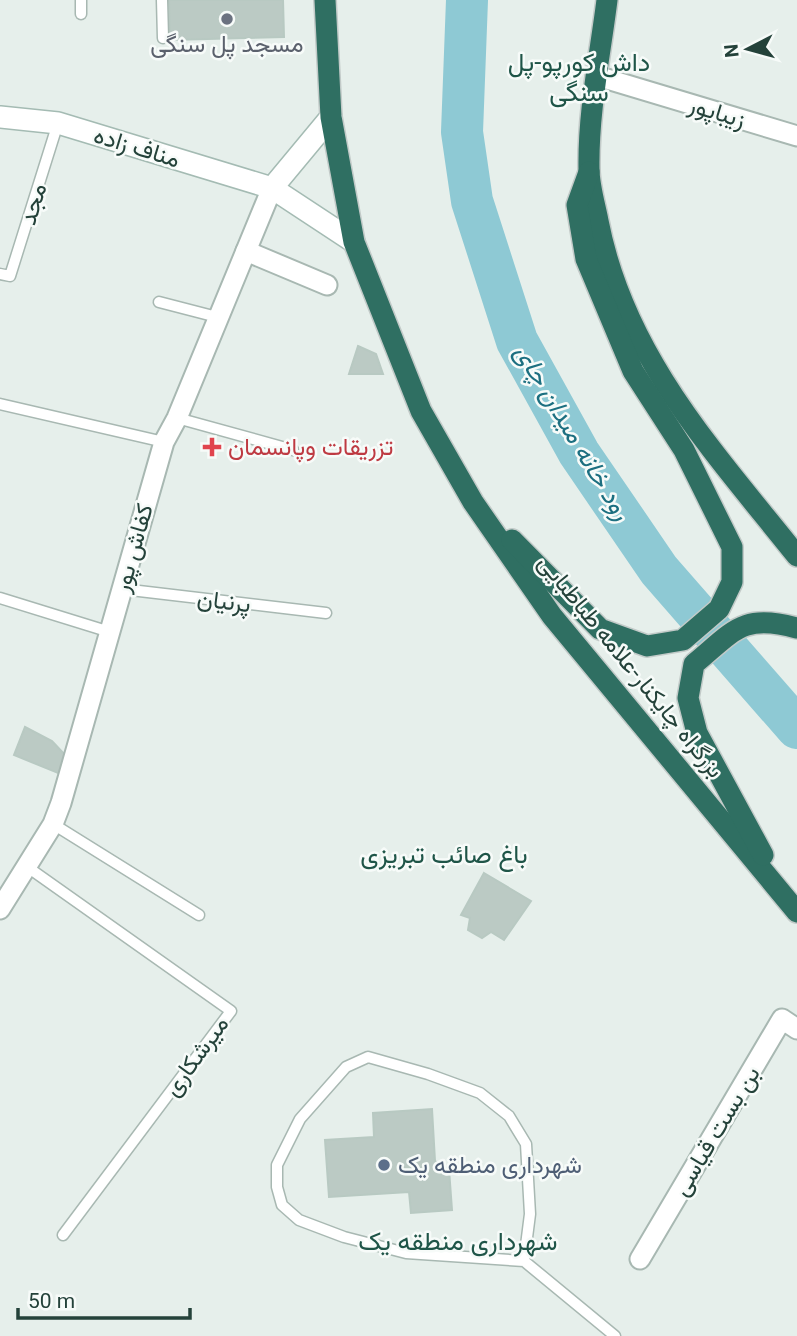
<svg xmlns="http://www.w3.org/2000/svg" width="797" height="1336" font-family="Roboto,Vazirmatn,sans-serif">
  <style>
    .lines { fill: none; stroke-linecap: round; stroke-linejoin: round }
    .river { stroke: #8ec9d4; stroke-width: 42 }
    .building { fill: #bbcac4; stroke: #b8c9c2; stroke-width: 2 }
    .lane-casing { stroke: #a8b8b2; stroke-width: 13 }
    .street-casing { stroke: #a8b8b2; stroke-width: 23 }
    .secondary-casing { stroke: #a4bbb3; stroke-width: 24 }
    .highway-casing { stroke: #c2cac8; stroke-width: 24 }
    .lane { stroke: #fff; stroke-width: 10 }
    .street { stroke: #fff; stroke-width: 19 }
    .secondary { stroke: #fff; stroke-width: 21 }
    .highway { stroke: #2f6f62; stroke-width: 21 }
    .worship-dot { fill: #6b7280; stroke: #f7fbf9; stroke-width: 2.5 }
    .health-dot { fill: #e0444e; stroke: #f7fbf9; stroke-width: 2.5 }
    .service-dot { fill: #5c6f8a; stroke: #f7fbf9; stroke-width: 2.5 }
    .labels { text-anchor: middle; stroke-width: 5; stroke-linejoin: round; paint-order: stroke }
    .worship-label { font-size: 24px; fill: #5b616d; stroke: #f7fbf9 }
    .street-label { font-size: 24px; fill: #24423a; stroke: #f7fbf9 }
    .health-label { font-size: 24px; fill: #be3a42; stroke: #f7fbf9; text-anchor: start }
    .service-label { font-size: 24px; fill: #4e5e75; stroke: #f7fbf9; text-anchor: start }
    .neighbourhood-label { font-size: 26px; fill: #1f5548; stroke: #f7fbf9 }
    .water-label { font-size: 26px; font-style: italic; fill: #1c6f80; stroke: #f7fbf9 }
  </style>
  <rect width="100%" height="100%" fill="#e6efeb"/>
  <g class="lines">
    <polyline class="river" points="467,0 462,132 472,201 517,341 579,453 659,570 797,728"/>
  </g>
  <g class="building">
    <polygon points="169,0 283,0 284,37 170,40"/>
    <polygon points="358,346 376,354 383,374 349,374"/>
    <polygon points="25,727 52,741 68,758 63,775 14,755"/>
    <polygon points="484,873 531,901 504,940 491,932 482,938 468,930 470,918 461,915"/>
    <polygon points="432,1109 435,1161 449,1169 452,1210 411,1213 409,1192 329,1197 325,1140 374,1137 373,1113"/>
  </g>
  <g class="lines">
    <defs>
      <g id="lane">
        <polyline points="162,0 163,38"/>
        <polyline points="81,14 81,0"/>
        <polyline points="0,274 10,276 58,123"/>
        <polyline points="159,302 217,317"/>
        <polyline points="0,404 164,442"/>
        <polyline points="177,418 293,450"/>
        <polyline points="122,589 326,613"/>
        <polyline points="0,598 110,632"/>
        <polyline points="53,824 199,915"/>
        <polyline points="26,866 231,1011 63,1235"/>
        <polyline points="524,1261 406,1253 344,1237 299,1220 282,1205 277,1187 277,1165 300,1119 346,1067 368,1057 428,1074 480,1093 509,1116 526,1144 530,1214 524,1261 615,1336"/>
      </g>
      <g id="street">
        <polyline points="597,76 797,136"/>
        <polyline points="246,251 327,285"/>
        <polyline points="0,909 53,824 61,803 164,442 177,418 272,188"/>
        <polyline points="640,1259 782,1019 797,1029"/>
      </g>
      <g id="secondary">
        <polyline points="0,117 58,123 272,188"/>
        <polyline points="331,117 272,188 354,242"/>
      </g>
      <g id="highway">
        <polyline points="325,0 331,117 354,242 421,411 473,502 552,616 797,912"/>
        <path d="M607,0c-7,56 -19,112 -18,169 0,17 6,36 9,52 26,135 116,231 199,335"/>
        <polyline points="512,540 600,629 647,646 683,640 719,609 732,582 732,547 684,450 633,371 586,259 577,205 589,172"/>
        <path d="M763,855l-66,-122 -9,-35 6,-34c40,-33 48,-51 103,-36"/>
      </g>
    </defs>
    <use href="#lane" class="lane-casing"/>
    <use href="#street" class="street-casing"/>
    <use href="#secondary" class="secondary-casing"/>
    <use href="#highway" class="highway-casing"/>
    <use href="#lane" class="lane"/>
    <use href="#street" class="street"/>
    <use href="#secondary" class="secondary"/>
    <use href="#highway" class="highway"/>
  </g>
  <circle class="worship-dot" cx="227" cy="19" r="7"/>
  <path class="health-dot" d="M208.5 436.5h7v7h7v7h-7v7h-7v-7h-7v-7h7z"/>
  <circle class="service-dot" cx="384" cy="1165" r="7"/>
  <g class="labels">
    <g class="worship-label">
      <text x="227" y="52">مسجد پل سنگی</text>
    </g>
    <g class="street-label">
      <text transform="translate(717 112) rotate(17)" y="8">زیباپور</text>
      <text transform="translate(137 147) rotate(17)" y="8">مناف زاده</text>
      <text transform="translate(33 204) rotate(-73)" y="8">مجد</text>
      <text transform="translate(133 548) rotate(-74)" y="8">کفاش پور</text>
      <text transform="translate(224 601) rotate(7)" y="8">پرنیان</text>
      <text transform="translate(631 666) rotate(51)" y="8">بزرگراه چایکنار-علامه طباطبایی</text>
      <text transform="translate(196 1056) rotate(-54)" y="8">میرشکاری</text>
      <text transform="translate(716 1131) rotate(-59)" y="8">بن بست قیاسی</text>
    </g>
    <g class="health-label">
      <text x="228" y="455">تزریقات وپانسمان</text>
    </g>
    <g class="service-label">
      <text x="398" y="1173">شهرداری منطقه یک</text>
    </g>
    <g class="neighbourhood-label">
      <text x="579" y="71">داش کورپو-پل<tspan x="579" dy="30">سنگی</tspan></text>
      <text x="444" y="863">باغ صائب تبریزی</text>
      <text x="458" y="1250">شهرداری منطقه یک</text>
    </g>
    <g class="water-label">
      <text transform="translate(573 432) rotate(59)" y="9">رود خانه میدان چای</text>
    </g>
  </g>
  <g transform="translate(748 49) rotate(264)" stroke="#f7fbf9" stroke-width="5" paint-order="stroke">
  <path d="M0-5L12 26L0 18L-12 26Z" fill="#24423a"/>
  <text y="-10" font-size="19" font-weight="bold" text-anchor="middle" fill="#24423a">N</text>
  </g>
  <path d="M18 1308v10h172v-10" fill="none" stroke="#24423a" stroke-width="3.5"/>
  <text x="28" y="1308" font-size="21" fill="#24423a" stroke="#f7fbf9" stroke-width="5" paint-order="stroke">50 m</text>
</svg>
